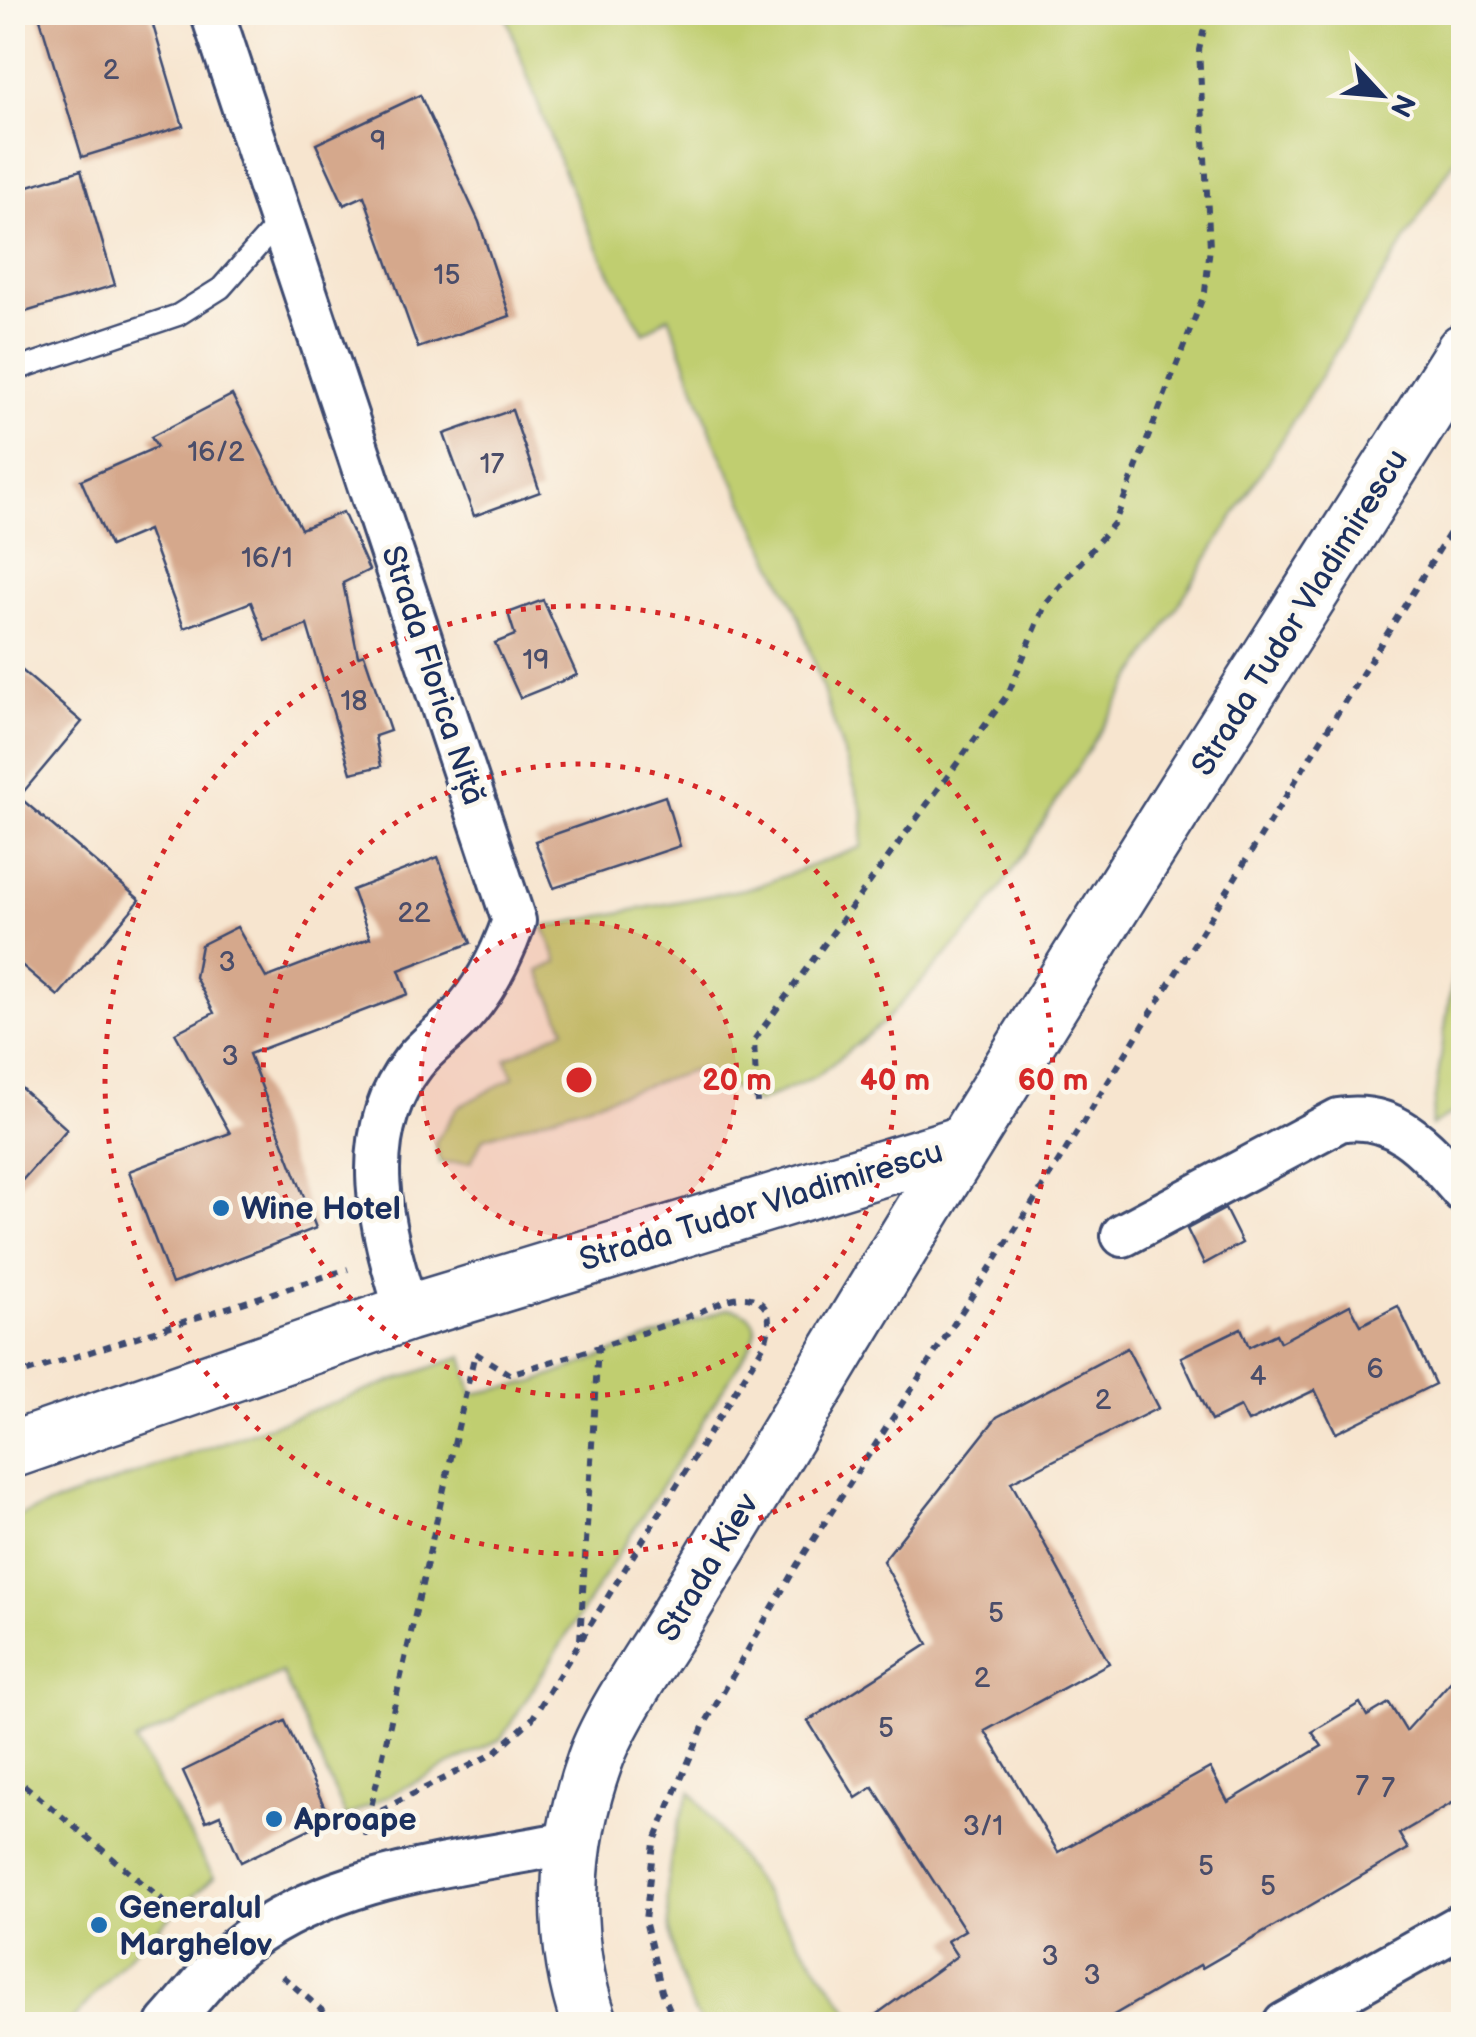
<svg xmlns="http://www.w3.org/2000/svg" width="1476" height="2037" font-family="'Balsamiq Sans',sans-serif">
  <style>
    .green { fill: #c0ce70; stroke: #6e7e67; stroke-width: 2.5 }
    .building { fill: #d5a88c }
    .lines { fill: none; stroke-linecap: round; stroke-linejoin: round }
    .lane-casing { stroke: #3c4a6f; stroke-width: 25 }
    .street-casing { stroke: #3c4a6f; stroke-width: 48 }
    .secondary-casing { stroke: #3c4a6f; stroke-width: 60 }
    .primary-casing { stroke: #3c4a6f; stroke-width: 60 }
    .path { stroke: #3c4a6f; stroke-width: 6; stroke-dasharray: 8 8; stroke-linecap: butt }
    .lane { stroke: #fff; stroke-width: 20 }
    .street { stroke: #fff; stroke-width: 42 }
    .secondary { stroke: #fff; stroke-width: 55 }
    .primary { stroke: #fff; stroke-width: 55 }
    .ring { fill: none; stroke: #d62828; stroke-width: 5; stroke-dasharray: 5 10 }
    .poi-dot { fill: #1f6fb2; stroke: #fbf7ec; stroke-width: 4 }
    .labels { text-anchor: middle; stroke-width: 9; stroke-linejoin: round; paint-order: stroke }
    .number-label { font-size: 28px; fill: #4a4d6a }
    .street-label { font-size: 32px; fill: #1b2f5e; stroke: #fbf7ec }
    .poi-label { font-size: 32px; font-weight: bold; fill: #1b2f5e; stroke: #fbf7ec; text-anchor: start }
    .centre { fill: #d62828; stroke: #fbf7ec; stroke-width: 5 }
    .ring-label { font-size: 30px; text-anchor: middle; font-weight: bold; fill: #d62828; stroke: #fbf7ec; stroke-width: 9; stroke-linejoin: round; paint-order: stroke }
  </style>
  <rect width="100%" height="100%" fill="#fbf7ec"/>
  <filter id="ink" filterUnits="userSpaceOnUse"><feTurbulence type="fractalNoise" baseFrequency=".01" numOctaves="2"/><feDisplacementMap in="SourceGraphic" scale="20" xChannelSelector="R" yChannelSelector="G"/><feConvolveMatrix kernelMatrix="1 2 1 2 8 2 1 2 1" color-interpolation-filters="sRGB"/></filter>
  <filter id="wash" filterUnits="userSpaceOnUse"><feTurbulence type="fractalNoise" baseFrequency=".0048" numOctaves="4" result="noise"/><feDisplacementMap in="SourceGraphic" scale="40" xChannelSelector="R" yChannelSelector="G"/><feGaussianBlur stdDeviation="2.25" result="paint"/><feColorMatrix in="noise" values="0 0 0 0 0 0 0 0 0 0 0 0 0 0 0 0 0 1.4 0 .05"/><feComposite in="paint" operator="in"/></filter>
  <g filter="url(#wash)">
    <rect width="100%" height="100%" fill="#f7e5cf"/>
    <g class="green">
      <path d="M505,13h958v134l-438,705 -46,68 -96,103 -66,53 -60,27 -56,-35 -218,70 -12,24 -31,1 -5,-20 22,-35 57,-31 -8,-18 59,-30 -26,-58 19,-9 -14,-35 211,-40 106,-40 3,-32 -65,-198 -85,-177 -45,-124 -25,17c-62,-100 -100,-210 -139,-320z"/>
      <polygon points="1463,904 1463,1106 1431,1126 1431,1125"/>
      <path d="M729,1308c21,4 33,15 22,37l-250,394 -155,78 -64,-144 -147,69 79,135 -86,79 -59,68h-56v-506l450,-162 9,38 63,-12z"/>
      <path d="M691,1791l168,233h-158c-40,-73 -45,-156 -10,-233z"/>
    </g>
    <g id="blocks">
      <g class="building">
        <polygon points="38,12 149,12 183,126 82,157"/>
        <polygon points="420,95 479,222 510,316 418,348 364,196 344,205 316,144"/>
        <polygon points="81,170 115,285 12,316 12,191"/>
        <polygon points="232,395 301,529 343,512 369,570 343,583 358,656 364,654 390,731 375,736 381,766 351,773 307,625 266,641 251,602 184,628 148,530 110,546 81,480 157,447 151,437"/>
        <polygon points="512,410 540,492 474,516 444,434"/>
        <polygon points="543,600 577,675 520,698 495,643 515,635 508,613"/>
        <polygon points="12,662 82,722 19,797 140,900 58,996 12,957"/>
        <polygon points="665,796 680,846 554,888 535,841"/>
        <polygon points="438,857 471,943 399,970 408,994 249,1054 316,1228 172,1284 129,1171 230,1133 175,1033 214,1013 195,977 201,945 237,927 266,978 370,938 352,890"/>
        <polygon points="12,1080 67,1129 12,1192"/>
        <polygon points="1225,1209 1242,1243 1204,1264 1187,1229"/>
        <polygon points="1350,1305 1361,1325 1398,1306 1435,1384 1336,1433 1315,1390 1248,1422 1240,1407 1211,1421 1181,1357 1241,1328 1249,1347 1276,1334 1280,1342"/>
        <polygon points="1127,1348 1158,1408 1011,1482 1109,1663 985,1731 1058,1852 1210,1768 1228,1802 1322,1746 1312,1732 1360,1703 1367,1716 1389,1703 1406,1731 1464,1667 1464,1796 1399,1834 1408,1849 1202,1968 1200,1965 1098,2024 863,2024 957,1956 947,1941 965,1930 873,1787 856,1798 808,1721 928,1644 883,1561 997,1417"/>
        <polygon points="285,1721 330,1819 241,1862 220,1815 206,1821 183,1771"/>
      </g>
    </g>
  </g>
  <g filter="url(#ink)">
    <use href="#blocks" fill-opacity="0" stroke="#3c4a6f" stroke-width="2.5"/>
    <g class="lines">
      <defs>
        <polyline id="lane" points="12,371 178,315 221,288 281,220"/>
        <g id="street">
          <path d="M212,12l302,909c-13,37 -30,71 -57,99 -14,15 -32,27 -44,43 -59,76 -31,166 -6,250"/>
          <path d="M1123,1235l216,-115c58,-10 90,32 125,72"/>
          <path d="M168,2024c23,-25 50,-63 78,-83 92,-68 217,-77 326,-99"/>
          <polyline points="1285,2024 1464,1924"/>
        </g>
        <polyline id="secondary" points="12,1450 407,1313 962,1144"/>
        <path id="primary" d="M590,2024c-30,-87 -26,-178 5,-264 16,-44 57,-103 82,-143 49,-80 97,-160 145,-240 208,-346 426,-685 642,-1026"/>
      </defs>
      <use href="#lane" class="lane-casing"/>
      <use href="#street" class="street-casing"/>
      <use href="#secondary" class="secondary-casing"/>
      <use href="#primary" class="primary-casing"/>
      <g class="path">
        <polyline points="757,1103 754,1040 1008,694 1046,603 1115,522 1205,292 1210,247 1199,50 1208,12"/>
        <polyline points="12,1377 348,1269"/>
        <polyline points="580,1640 598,1347"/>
        <polyline points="12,1775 182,1916 197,1922"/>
        <path d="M365,1836l4,-20 106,-463 34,21c64,-18 128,-38 191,-62 14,-6 36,-19 51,-14 22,7 20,27 14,45l-233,376 -39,35 -124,62"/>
        <polyline points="282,1976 338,2024"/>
        <polyline points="676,2024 662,1991 645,1920 654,1843 703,1727 797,1565 1039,1193 1464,510"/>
      </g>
      <use href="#lane" class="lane"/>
      <use href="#street" class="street"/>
      <use href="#secondary" class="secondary"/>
      <use href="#primary" class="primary"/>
    </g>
  </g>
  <circle cx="579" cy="1080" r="158" fill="#d62828" fill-opacity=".12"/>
  <g class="ring">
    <circle cx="579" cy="1080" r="158"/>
    <circle cx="579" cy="1080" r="316"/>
    <circle cx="579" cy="1080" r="474"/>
  </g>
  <g class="poi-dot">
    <circle cx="221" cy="1208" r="10"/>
    <circle cx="274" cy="1819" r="10"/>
    <circle cx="99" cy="1925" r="10"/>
  </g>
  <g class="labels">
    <g class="number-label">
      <text x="111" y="79">2</text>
      <text x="378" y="150">9</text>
      <text x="447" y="284">15</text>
      <text x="216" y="461">16/2</text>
      <text x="492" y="473">17</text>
      <text x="267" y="567">16/1</text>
      <text x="536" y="669">19</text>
      <text x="354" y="710">18</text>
      <text x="414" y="922">22</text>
      <text x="227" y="971">3</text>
      <text x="230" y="1065">3</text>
      <text x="1375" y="1378">6</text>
      <text x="1258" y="1385">4</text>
      <text x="1103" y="1409">2</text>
      <text x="996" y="1622">5</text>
      <text x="982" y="1687">2</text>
      <text x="886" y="1737">5</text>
      <text x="1362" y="1795">7</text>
      <text x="1388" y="1797">7</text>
      <text x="983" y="1835">3/1</text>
      <text x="1206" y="1875">5</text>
      <text x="1268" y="1895">5</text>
      <text x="1050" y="1965">3</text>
      <text x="1092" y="1984">3</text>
    </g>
    <g class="street-label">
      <text transform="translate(1299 612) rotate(-58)" y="11">Strada Tudor Vladimirescu</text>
      <text transform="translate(434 675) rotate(72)" y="11">Strada Florica Niță</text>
      <text transform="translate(761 1205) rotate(-17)" y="11">Strada Tudor Vladimirescu</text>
      <text transform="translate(707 1567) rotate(-59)" y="11">Strada Kiev</text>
    </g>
    <g class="poi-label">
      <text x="241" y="1219">Wine Hotel</text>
      <text x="294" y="1830">Aproape</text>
      <text x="119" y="1918">Generalul<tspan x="119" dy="37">Marghelov</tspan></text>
    </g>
  </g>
  <circle cx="579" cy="1080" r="15" class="centre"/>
  <g class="ring-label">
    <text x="737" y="1090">20 m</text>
    <text x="895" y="1090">40 m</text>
    <text x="1053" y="1090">60 m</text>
  </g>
  <rect width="1476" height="2037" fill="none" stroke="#fbf7ec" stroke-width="50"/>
  <g transform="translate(1381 95) rotate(116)" stroke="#fbf7ec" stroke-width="8" paint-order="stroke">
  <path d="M0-8L18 38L0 25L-18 38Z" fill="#1b2f5e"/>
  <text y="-15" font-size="28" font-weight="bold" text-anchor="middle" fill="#1b2f5e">N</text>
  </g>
</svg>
